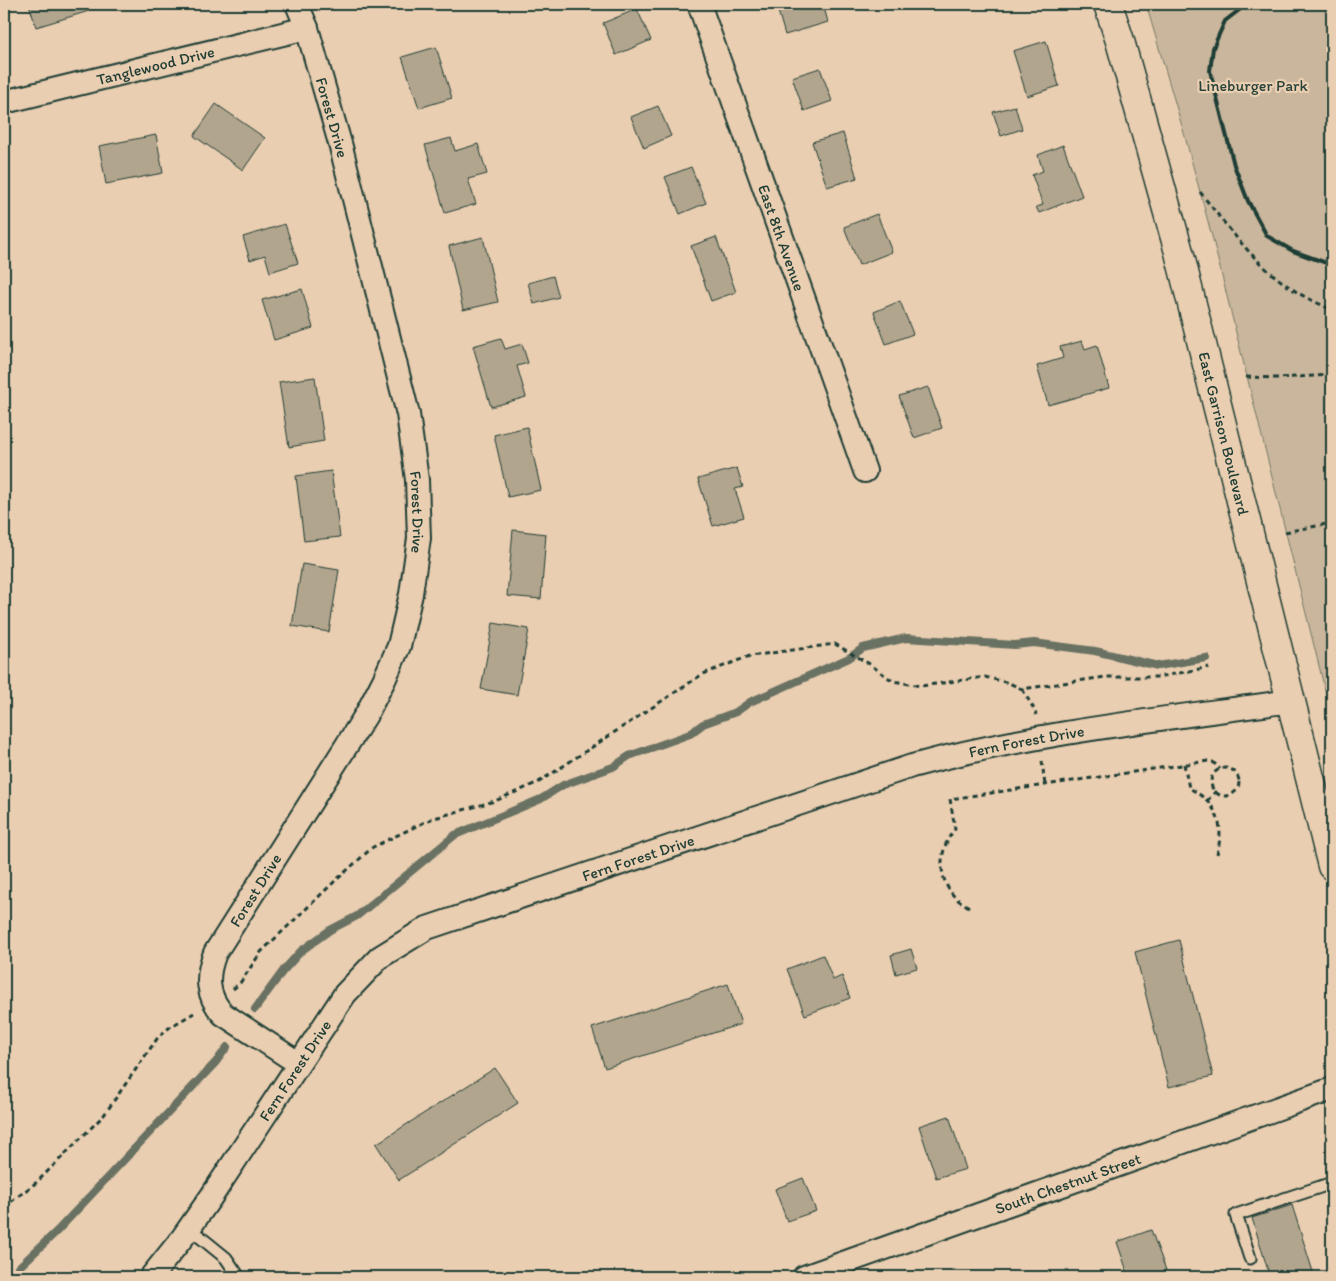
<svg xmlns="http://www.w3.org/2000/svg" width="1336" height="1281" font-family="Itim,sans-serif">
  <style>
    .green { fill: #c9b69c; stroke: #747a68 }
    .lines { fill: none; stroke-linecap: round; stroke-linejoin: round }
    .stream { stroke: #687162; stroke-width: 8 }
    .building { fill: #b2a58e; stroke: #1f3d34 }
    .service-casing { stroke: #1f3d34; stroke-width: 15 }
    .minor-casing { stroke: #1f3d34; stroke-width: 26 }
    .secondary-casing { stroke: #1f3d34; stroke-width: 31 }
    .path { stroke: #1f3d34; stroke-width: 3; stroke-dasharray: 5 4; stroke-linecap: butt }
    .service { stroke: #eaceb1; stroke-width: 11 }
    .minor { stroke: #eaceb1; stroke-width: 22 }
    .secondary { stroke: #eaceb1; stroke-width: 28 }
    .rail { stroke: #1f3d34; stroke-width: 4 }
    .labels { text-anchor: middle; stroke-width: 4.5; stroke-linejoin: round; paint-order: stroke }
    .street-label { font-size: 16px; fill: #1f3d34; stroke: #eaceb1 }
    .park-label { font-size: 16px; fill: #284339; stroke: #eaceb1 }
  </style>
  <rect width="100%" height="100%" fill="#eaceb1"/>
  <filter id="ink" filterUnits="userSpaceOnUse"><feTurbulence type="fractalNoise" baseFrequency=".02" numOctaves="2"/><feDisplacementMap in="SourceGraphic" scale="10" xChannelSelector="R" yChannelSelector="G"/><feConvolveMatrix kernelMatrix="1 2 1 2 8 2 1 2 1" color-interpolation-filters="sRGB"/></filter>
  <g filter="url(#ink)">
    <polygon class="green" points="1146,4 1332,4 1332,718 1213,240 1184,133"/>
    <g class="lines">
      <g class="stream">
        <polyline points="1330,628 1332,627"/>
        <polyline points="255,1009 283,971 301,951 330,930 357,916 455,835 541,799 563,785 613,767 629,756 690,734 703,724 736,712 750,702 849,658 863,648 906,638 1015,645 1034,643 1095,651 1158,666 1206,658"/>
        <polyline points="12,1277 18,1268 57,1231 216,1062 227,1047"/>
      </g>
    </g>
    <g class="building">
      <polygon points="29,4 87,4 89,11 36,27"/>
      <polygon points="776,4 823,4 828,22 785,35"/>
      <polygon points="637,9 651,40 616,55 603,23"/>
      <polygon points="1046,41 1059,86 1027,96 1013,51"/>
      <polygon points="436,47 452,98 419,108 402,57"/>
      <polygon points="820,68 832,101 804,111 792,77"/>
      <polygon points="216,104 265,138 243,170 194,136"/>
      <polygon points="658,106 671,136 644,148 631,117"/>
      <polygon points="1015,106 1022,129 1001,136 993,112"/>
      <polygon points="843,133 857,178 827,187 812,142"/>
      <polygon points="156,135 163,173 106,184 99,146"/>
      <polygon points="451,138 455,151 478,144 487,174 468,179 476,204 445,213 425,145"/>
      <polygon points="1063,145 1082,196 1039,213 1036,207 1043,205 1032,175 1043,171 1038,155"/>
      <polygon points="691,167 706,203 680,214 665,177"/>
      <polygon points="877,214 892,252 859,265 844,227"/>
      <polygon points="285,224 298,263 270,272 265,255 250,260 243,237"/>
      <polygon points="483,237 498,302 463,310 449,246"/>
      <polygon points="716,237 736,292 711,301 691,246"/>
      <polygon points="553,276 559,297 534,304 528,283"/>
      <polygon points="302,289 313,328 274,340 262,300"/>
      <polygon points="900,301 913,334 886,344 874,312"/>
      <polygon points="501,338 505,349 522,344 528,363 517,366 526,397 491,407 473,346"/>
      <polygon points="1082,341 1085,349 1097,345 1109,388 1048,405 1037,366 1063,358 1060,347"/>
      <polygon points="315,377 324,441 289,447 279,382"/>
      <polygon points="928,387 942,428 914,438 899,396"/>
      <polygon points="527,427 541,490 508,497 494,435"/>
      <polygon points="737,468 743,487 735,489 744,517 713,526 698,479"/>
      <polygon points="331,471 340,537 304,541 296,476"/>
      <polygon points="513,530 546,534 541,599 507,596"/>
      <polygon points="302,564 339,570 329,632 292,626"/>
      <polygon points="493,623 529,629 517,695 481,689"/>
      <polygon points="1179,940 1213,1076 1169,1087 1135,952"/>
      <polygon points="911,949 917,968 896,974 891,955"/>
      <polygon points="823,955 833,980 842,976 850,998 805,1015 787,969"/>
      <polygon points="728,984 741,1024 605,1068 592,1028"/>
      <polygon points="495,1068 518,1103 399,1180 376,1144"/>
      <polygon points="949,1116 966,1169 936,1178 919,1126"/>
      <polygon points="803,1178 816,1211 787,1221 775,1189"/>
      <polygon points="1292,1205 1314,1275 1306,1277 1270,1277 1252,1218"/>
      <polygon points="1151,1230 1166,1270 1147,1277 1129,1277 1117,1242"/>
    </g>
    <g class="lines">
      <defs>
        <g id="service">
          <polyline points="189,1228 226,1258 239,1277"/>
          <polyline points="1250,1258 1236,1215 1332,1183"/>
        </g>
        <g id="minor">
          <path id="s1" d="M297,4l10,24 34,119 67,267 9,66 2,58 -8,56 -12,52 -15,34 -18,35 -151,238c-9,23 -9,42 8,61l75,49"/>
          <path id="s2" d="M699,4l166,467"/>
          <path id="s3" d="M4,102l303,-74"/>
          <path id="s4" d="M151,1277l32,-40 28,-40 134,-203 35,-37 47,-29 485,-162c124,-34 252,-47 379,-65"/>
          <path id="s5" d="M804,1277l528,-188"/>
        </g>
        <g id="secondary">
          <path id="s6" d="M1108,4l12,37 59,211 153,614"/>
        </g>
      </defs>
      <use href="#service" class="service-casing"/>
      <use href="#minor" class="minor-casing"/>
      <use href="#secondary" class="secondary-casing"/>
      <g class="path">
        <path d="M1200,192c27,34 52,69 88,94 13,10 30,17 44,24"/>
        <polyline points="1246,377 1276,378 1332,375"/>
        <polyline points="1285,532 1332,523"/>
        <polyline points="1022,689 1034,709 1036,715"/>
        <polyline points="1042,761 1045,785"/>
        <path d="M1184,764l5,24c28,15 36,35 28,66"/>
        <circle cx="1225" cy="782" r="14"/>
        <polyline points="1207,801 1216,791"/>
        <path d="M969,907c-6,-4 -12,-7 -16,-12 -17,-20 -13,-48 2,-66l-5,-30 258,-38 5,1 7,7"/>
        <polyline points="233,989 240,983 261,952 334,882 373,847 431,819 495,801 539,782 703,674 750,656 835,644 868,663 893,681 921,686 985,677 1009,683 1022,689 1105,677 1159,677 1209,667"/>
        <polyline points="4,1207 37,1182 104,1115 159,1036 170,1027 194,1013"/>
      </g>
      <use href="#service" class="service"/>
      <use href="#minor" class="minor"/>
      <use href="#secondary" class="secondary"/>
      <polyline class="rail" points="1247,4 1225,21 1213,48 1210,71 1234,165 1248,201 1267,236 1293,251 1332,265"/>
    </g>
  </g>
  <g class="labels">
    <g class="street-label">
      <text dy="6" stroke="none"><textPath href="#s3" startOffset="156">Tanglewood Drive</textPath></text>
      <text dy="6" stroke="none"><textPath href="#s1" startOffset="119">Forest Drive</textPath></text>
      <text dy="6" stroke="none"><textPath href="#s2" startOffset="248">East 8th Avenue</textPath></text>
      <text dy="6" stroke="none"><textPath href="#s6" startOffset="445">East Garrison Boulevard</textPath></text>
      <text dy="6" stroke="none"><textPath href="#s1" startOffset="524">Forest Drive</textPath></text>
      <text dy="6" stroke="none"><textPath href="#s4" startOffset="1078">Fern Forest Drive</textPath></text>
      <text dy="6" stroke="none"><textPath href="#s4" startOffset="672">Fern Forest Drive</textPath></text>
      <text transform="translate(255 890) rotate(-58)" y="6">Forest Drive</text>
      <text dy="6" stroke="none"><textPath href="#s4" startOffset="252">Fern Forest Drive</textPath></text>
      <text dy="6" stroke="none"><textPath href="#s5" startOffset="280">South Chestnut Street</textPath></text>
    </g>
    <g class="park-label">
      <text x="1253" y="91">Lineburger Park</text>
    </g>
  </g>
  <rect width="1336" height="1281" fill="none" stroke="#eaceb1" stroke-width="20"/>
  <rect x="10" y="10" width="1316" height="1261" fill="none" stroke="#1f3d34" stroke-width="2" filter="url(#ink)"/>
</svg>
